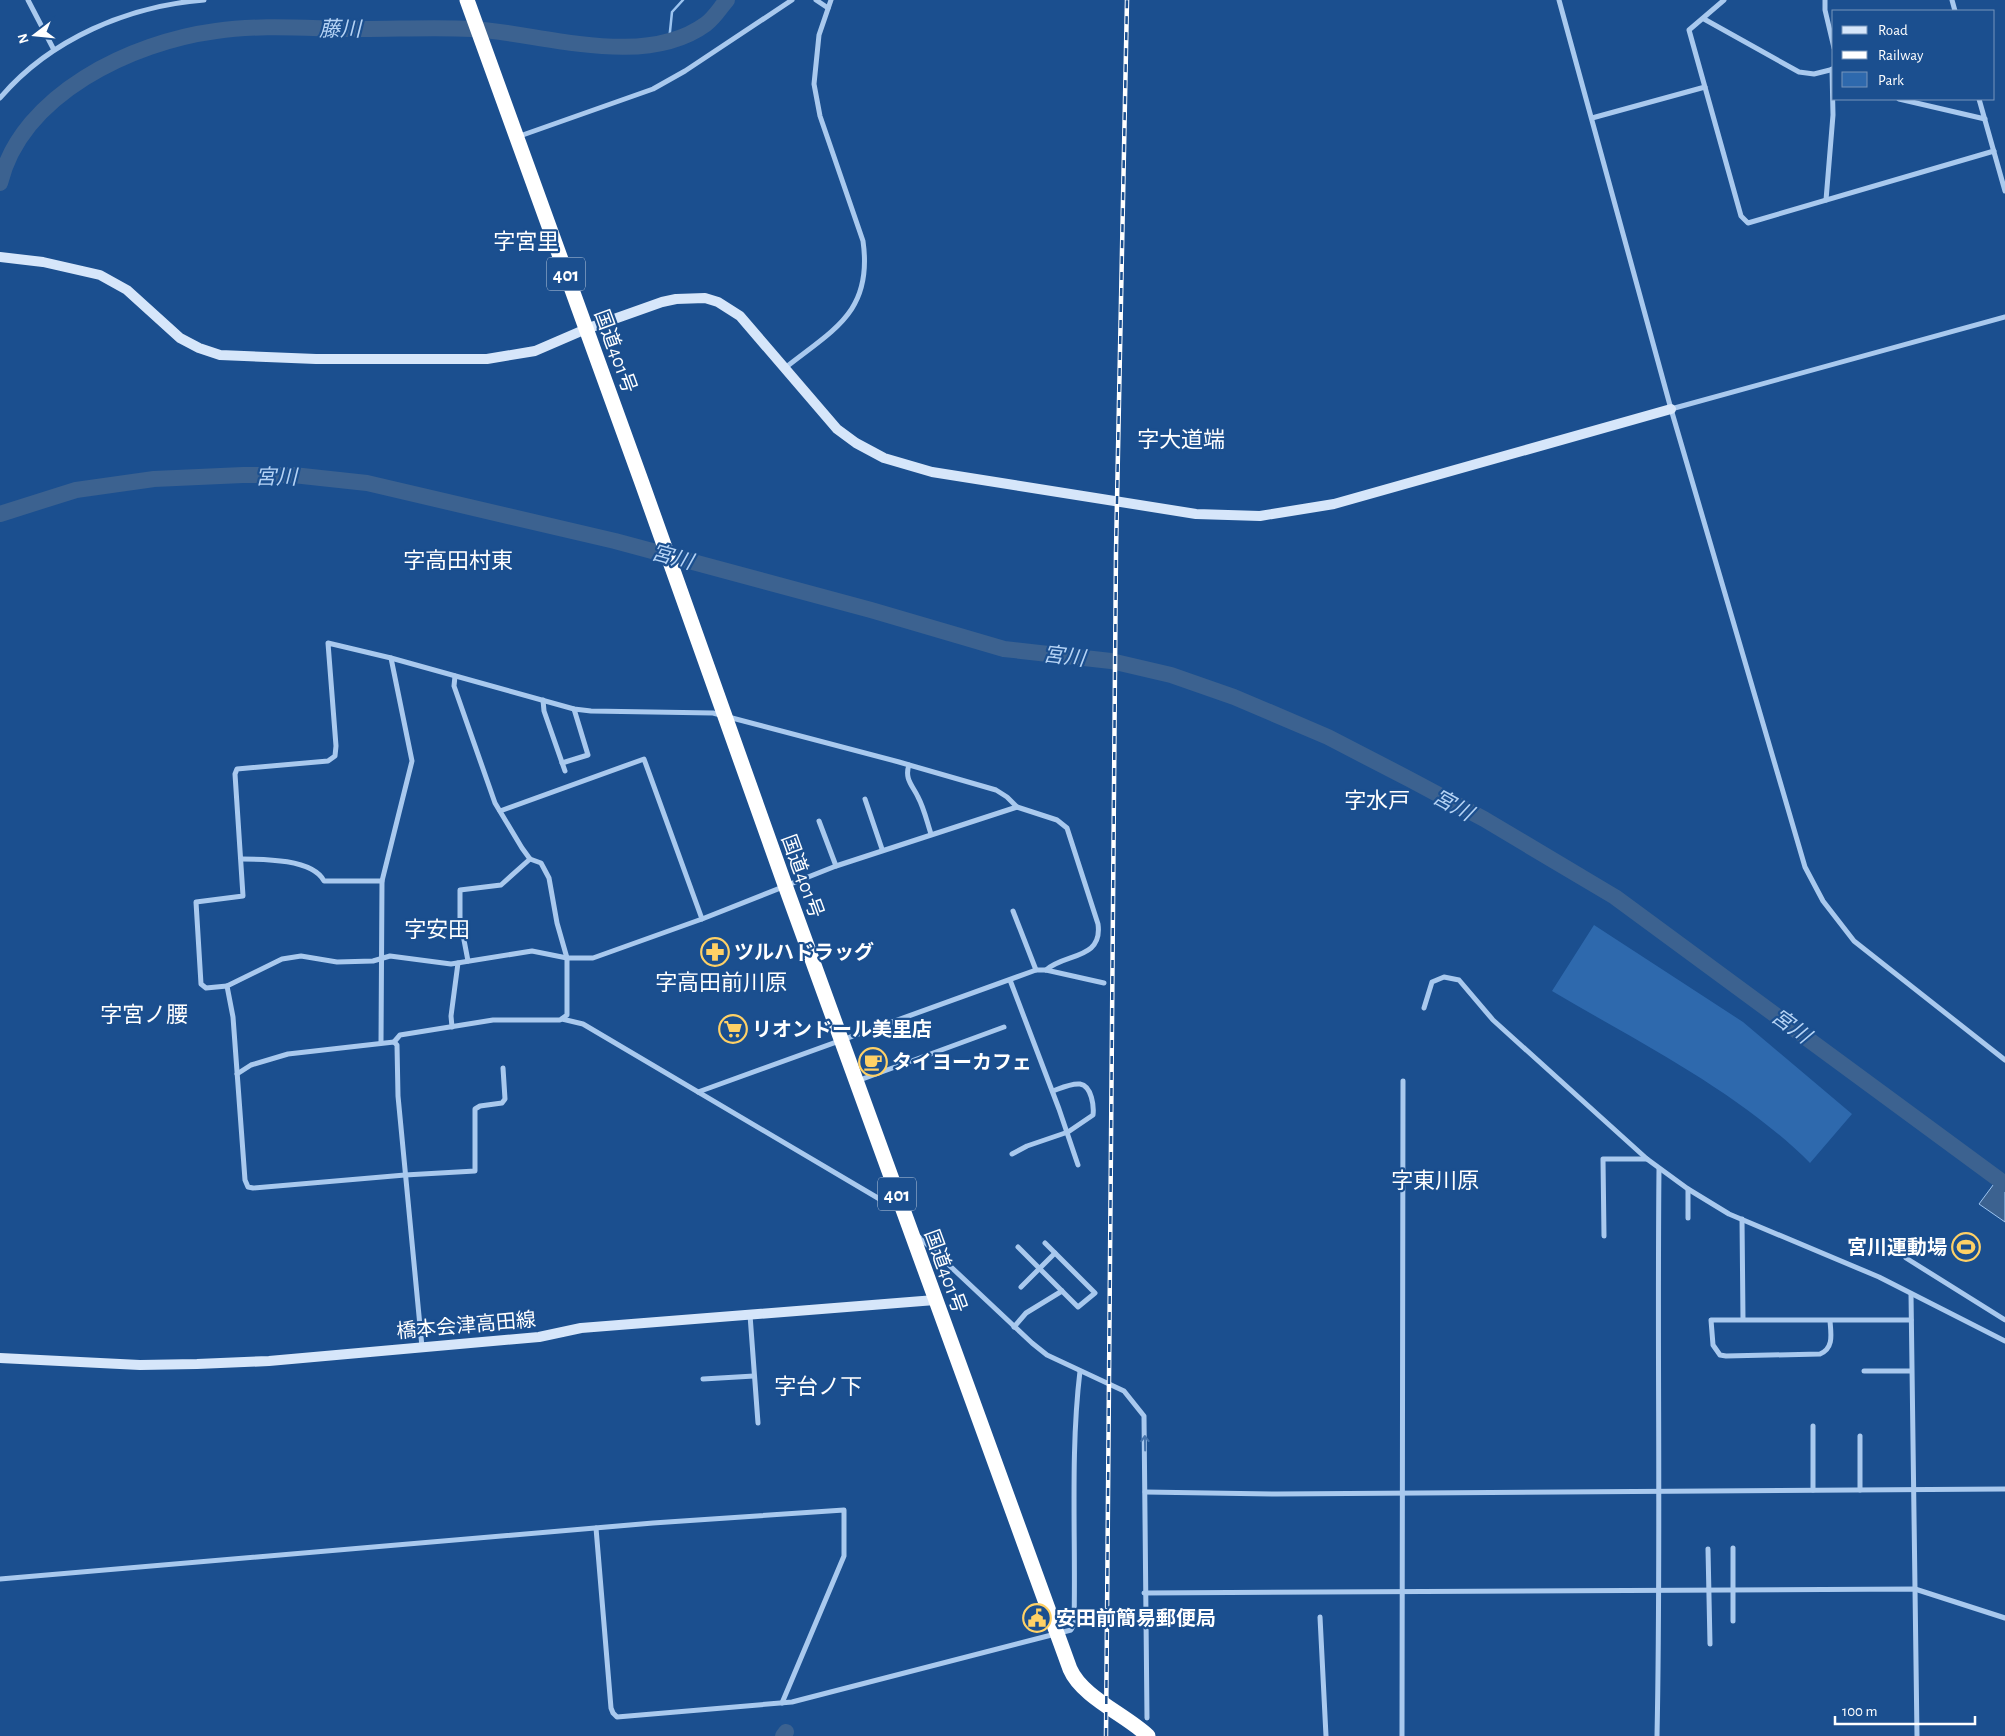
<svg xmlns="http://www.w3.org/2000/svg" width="2005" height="1736" font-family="'Alegreya Sans','Noto Sans JP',sans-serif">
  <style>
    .green { fill: #2e69ad }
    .water { fill: #3c6290; stroke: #9cc4f0 }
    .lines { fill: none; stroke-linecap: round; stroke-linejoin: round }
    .stream { stroke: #9cc4f0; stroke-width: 2.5 }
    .river { stroke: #3c6290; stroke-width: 16 }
    .street { stroke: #a9c9ee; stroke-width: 5 }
    .secondary { stroke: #d6e6fa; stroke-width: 10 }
    .highway { stroke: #fff; stroke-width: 15 }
    .rail-casing { stroke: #fff; stroke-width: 4.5 }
    .rail { stroke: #1b4f8f; stroke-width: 2.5; stroke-dasharray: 8; stroke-linecap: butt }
    .oneway { stroke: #4674ac }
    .labels { text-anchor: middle; stroke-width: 4.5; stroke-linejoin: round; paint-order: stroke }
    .shield { fill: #1b4f8f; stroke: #bbcadd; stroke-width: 1 }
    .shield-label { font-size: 19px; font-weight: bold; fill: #fff }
    .street-label { font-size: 20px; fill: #fff; stroke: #1b4f8f }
    .poi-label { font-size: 20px; font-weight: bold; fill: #fff; stroke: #1b4f8f; text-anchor: start }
    .water-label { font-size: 21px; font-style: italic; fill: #b5d3f5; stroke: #1b4f8f }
    .quarter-label { font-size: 22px; fill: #fff; stroke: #1b4f8f }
  </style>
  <rect width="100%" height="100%" fill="#1b4f8f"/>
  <path class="green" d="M1594,925l149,97 109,92 -42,49c-72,-72 -172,-121 -258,-172z"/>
  <polygon class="water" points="2002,1173 2005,1176 2005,1222 1979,1204"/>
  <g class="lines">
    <polyline class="stream" points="669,41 672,12 683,0"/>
    <g class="river">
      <path d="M0,183c22,-89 132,-141 216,-152 48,-7 98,-2 146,-2 37,0 74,-2 110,0 70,4 171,41 234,-5 9,-7 14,-16 21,-24"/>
      <polyline points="0,514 76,490 154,479 243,475 293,475 367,483 615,541 871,610 1004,649 1111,661 1171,675 1234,697 1328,737 1411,780 1484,819 1615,897 2005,1184"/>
      <polyline points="783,1736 786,1732"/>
    </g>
    <g class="street">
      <polyline points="28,0 54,50"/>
      <polyline points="816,0 828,8"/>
      <polyline points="1559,0 1671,409 1805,867 1823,901 1854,941 2005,1060"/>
      <polyline points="1724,0 1689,30 1741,216 1748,223 1994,151"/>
      <polyline points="1825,0 1825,10 1834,48"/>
      <polyline points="1952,0 1955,11"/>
      <polyline points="1704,19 1799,72 1814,74 1834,69"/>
      <path d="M0,98c50,-59 128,-92 204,-98"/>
      <polyline points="1899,99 1985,119"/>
      <polyline points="1979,99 2005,191"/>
      <polyline points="1592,118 1705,87"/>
      <polyline points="517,137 653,89 685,71 792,0"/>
      <polyline points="1826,200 1833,115 1832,69"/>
      <path d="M785,368c49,-39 88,-56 78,-127l-43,-125 -6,-32 5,-49 12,-35"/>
      <polyline points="1671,409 2005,317"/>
      <polyline points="543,700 544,711 565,771"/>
      <polyline points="562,763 588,755 574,709"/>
      <path d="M909,765c-5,14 4,21 9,32 6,11 9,25 13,37"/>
      <polyline points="865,799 882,849"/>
      <polyline points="500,811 644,759 702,919"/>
      <polyline points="819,821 836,866"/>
      <path d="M242,859c22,0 71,0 82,22h58"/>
      <polyline points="1013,911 1036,970"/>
      <polyline points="468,961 460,919 460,890 501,885 530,859"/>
      <polyline points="1010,980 1059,1109 1078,1165"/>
      <polyline points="227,986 206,988 201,984 196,902 243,896 235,774 237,769 328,761 335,756 336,746 328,643 391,658 574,709 591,711 713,713 899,762 996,790 1007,797 1017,807"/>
      <polyline points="1424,1008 1432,982 1444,977 1459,980 1493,1020 1647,1159 1688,1189 1729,1214 1879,1277 2005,1341"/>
      <polyline points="562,1019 583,1024 888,1204 898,1204"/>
      <polyline points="452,1027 451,1016 458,963"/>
      <polyline points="394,1042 400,1035 493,1020 560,1020 567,1015 567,958 557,923 549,878 541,863 530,859 522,848 495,803 454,686 455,676"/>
      <polyline points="381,1043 382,881 412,761 391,658"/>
      <path d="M503,1068l2,31 -3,4 -22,3 -5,3v62l-70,4 -152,13 -5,-1 -3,-7 -12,-163 -6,-31 55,-27 19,-3 36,6 36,-1 17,-5 61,8 81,-13 35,7h26l109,-39 134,-53 181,-59 40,13 10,8 31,96c5,36 -34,29 -52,46"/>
      <polyline points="237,1074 251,1065 288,1054 394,1042 397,1045 398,1096 422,1347"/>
      <polyline points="857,1081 1004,1027"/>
      <polyline points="698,1092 1036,970 1046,970 1104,983"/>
      <path d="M1012,1154l15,-8 41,-14 25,-17c1,-8 -1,-29 -13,-31 -9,-1 -19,4 -27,7"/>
      <polyline points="1688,1218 1688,1189"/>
      <polyline points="1742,1219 1743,1319"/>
      <polyline points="918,1236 1032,1343 1047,1355 1124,1391 1144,1416 1147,1718"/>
      <polyline points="1604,1236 1603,1159 1647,1159"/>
      <polyline points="1018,1247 1078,1307 1095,1293 1045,1243"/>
      <polyline points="1906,1258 2005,1320"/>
      <polyline points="1021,1287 1055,1253"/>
      <polyline points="1911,1294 1917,1736"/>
      <polyline points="750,1315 758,1423"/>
      <path d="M1830,1321c1,13 4,27 -10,33l-94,2 -6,-1 -7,-10 -2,-25h200"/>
      <polyline points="1014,1327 1026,1313 1062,1291"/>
      <polyline points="1864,1371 1910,1371"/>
      <polyline points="703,1379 754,1376"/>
      <polyline points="1860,1436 1860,1490"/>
      <polyline points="1813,1490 1813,1426"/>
      <polyline points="1145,1492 1277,1494 2005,1489"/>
      <path d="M596,1528l15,180 2,5 4,4 175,-15 279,-72 3,-6c2,-84 -4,-170 6,-253"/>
      <polyline points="1708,1549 1710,1644"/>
      <polyline points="0,1579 653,1523 844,1510 844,1556 782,1703"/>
      <polyline points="1144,1593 1915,1589 2005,1618"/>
      <polyline points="1320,1617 1326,1736"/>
      <polyline points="1733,1621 1733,1548"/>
      <polyline points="1402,1736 1403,1081"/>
      <path d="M1657,1736c4,-189 0,-378 2,-567"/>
    </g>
    <g class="secondary">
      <polyline points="0,257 43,262 100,275 127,290 180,338 199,348 220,355 316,359 487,359 535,351 586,329 662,302 676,299 705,298 718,302 740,316 837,429 856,443 884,458 932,472 1196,514 1260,516 1334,504 1671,409"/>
      <polyline points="0,1358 140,1365 197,1364 269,1361 539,1337 581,1328 935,1300"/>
    </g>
    <path class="highway" d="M467,0l175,483 143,402 285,784c12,28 56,46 78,67"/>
    <defs>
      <polyline id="rail" points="1106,1736 1116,552 1127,0"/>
    </defs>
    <use href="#rail" class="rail-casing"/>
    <use href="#rail" class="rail"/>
  </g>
  <defs><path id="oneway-shaft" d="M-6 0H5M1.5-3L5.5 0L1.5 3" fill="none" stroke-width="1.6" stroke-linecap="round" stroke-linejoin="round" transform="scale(1.25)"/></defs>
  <use class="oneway" href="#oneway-shaft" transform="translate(1145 1443) rotate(-91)"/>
  <defs>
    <symbol id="pharmacy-ring" viewBox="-11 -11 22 22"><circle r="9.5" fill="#1b4f8f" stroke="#ffd166" stroke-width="1.5"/><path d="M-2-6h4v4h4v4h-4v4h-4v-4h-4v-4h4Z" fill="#ffd166"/></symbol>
    <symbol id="supermarket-ring" viewBox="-11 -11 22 22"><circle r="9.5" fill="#1b4f8f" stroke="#ffd166" stroke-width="1.5"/><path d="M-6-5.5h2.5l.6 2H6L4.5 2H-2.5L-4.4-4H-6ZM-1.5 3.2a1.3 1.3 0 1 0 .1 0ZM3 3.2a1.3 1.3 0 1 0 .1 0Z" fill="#ffd166"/></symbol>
    <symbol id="cafe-ring" viewBox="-11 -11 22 22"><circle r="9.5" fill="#1b4f8f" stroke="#ffd166" stroke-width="1.5"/><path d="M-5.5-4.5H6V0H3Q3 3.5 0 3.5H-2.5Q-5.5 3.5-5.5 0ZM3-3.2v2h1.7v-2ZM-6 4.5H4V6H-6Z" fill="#ffd166"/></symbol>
    <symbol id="stadium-ring" viewBox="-11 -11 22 22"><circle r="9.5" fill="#1b4f8f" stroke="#ffd166" stroke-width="1.5"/><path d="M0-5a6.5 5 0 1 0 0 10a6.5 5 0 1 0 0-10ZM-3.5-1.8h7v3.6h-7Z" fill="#ffd166"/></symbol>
    <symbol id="civic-ring" viewBox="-11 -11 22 22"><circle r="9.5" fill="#1b4f8f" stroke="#ffd166" stroke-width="1.5"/><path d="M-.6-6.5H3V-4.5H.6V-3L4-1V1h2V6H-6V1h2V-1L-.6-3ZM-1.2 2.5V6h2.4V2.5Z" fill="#ffd166"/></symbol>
  </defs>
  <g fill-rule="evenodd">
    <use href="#pharmacy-ring" x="699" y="936" width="32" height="32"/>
    <use href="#supermarket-ring" x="717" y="1013" width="32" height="32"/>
    <use href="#cafe-ring" x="857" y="1046" width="32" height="32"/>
    <use href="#stadium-ring" x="1950" y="1231" width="32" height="32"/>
    <use href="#civic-ring" x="1021" y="1602" width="32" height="32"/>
  </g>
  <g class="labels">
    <g class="shield">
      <rect x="547" y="257.5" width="38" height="33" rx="4"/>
      <rect x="878" y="1177.5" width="38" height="33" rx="4"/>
    </g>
    <g class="shield-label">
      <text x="566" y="281">401</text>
      <text x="897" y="1201">401</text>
    </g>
    <g class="street-label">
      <text transform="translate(616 351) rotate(70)" y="7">国道401号</text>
      <text transform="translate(803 876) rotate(70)" y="7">国道401号</text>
      <text transform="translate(946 1271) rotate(70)" y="7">国道401号</text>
      <text transform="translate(466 1325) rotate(-5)" y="7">橋本会津高田線</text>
    </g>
    <g class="poi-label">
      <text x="734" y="959">ツルハドラッグ</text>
      <text x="752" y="1036">リオンドール美里店</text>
      <text x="892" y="1069">タイヨーカフェ</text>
      <text x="1947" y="1254" text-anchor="end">宮川運動場</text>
      <text x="1056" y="1625">安田前簡易郵便局</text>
    </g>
    <g class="water-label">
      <text x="340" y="36">藤川</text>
      <text x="276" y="484">宮川</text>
      <text transform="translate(672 557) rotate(15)" y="7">宮川</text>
      <text transform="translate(1064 656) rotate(7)" y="7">宮川</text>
      <text transform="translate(1453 805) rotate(29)" y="7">宮川</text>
      <text transform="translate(1791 1026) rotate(36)" y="7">宮川</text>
    </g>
    <g class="quarter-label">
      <text x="526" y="249">字宮里</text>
      <text x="1181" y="447">字大道端</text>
      <text x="458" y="568">字高田村東</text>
      <text x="1377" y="808">字水戸</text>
      <text x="437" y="937">字安田</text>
      <text x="721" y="990">字高田前川原</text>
      <text x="144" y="1022">字宮ノ腰</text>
      <text x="1435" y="1188">字東川原</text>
      <text x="818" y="1394">字台ノ下</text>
    </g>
  </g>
  <rect x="1832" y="10" width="162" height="90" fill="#1b4f8f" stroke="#7695bc"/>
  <rect x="1842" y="26" width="25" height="8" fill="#d6e6fa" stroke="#7695bc"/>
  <text x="1878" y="35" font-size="15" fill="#ffffff">Road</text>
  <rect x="1842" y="51" width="25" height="8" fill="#ffffff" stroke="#7695bc"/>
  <text x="1878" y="60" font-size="15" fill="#ffffff">Railway</text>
  <rect x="1842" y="72" width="25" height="15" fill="#2e69ad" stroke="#7695bc"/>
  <text x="1878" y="85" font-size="15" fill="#ffffff">Park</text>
  <g transform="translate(35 35) rotate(254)" stroke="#1b4f8f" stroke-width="4" paint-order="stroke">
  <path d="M0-4L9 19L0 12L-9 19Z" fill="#ffffff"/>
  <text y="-8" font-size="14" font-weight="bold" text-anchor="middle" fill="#ffffff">N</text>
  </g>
  <path d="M1835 1716v8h140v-8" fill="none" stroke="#ffffff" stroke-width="2.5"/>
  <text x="1842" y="1716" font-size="15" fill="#ffffff" stroke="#1b4f8f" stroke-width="4" paint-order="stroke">100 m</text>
</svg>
